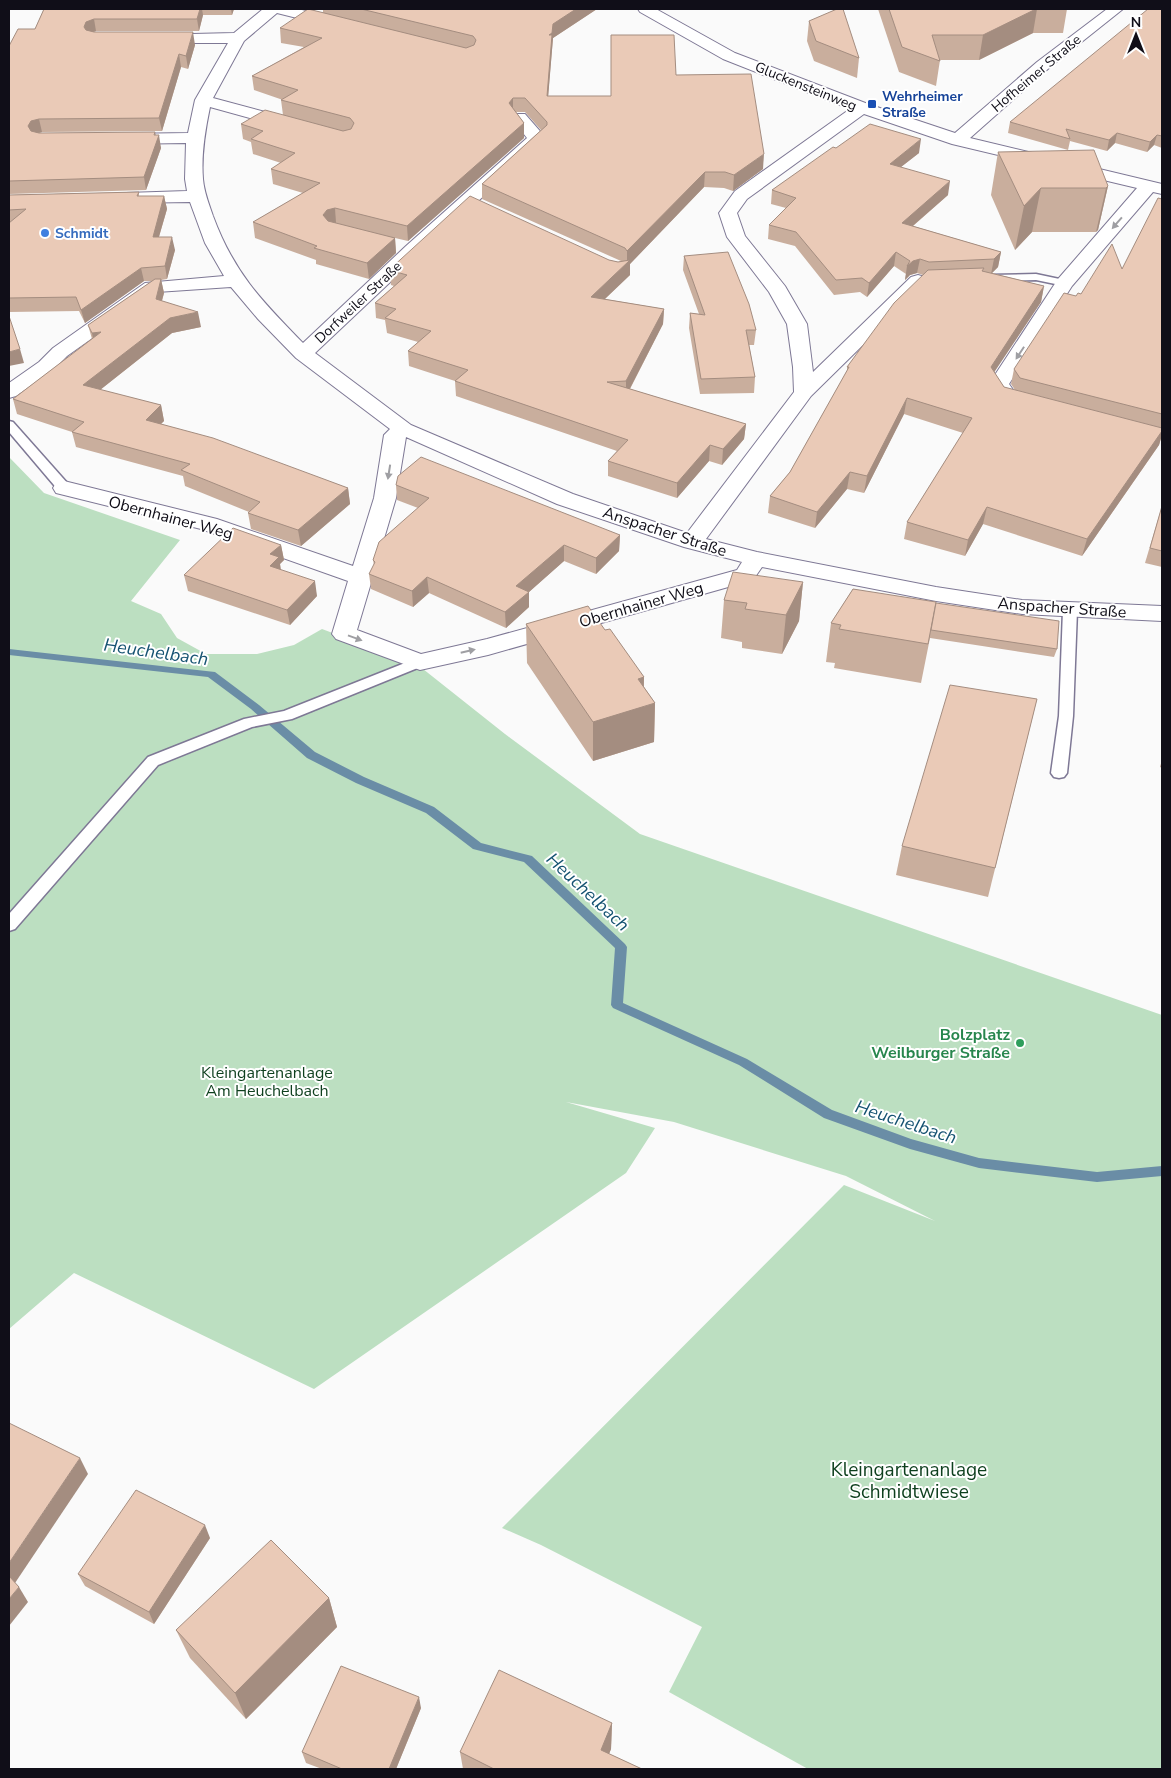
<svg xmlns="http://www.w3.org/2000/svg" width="1171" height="1778" font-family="'Nunito Sans',sans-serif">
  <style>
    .green { fill: #bcdfc1 }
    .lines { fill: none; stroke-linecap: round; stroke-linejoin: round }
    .stream { fill: #6a8da6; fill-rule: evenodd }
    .lane-casing { stroke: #7e7895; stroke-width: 3 }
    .street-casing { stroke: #7e7895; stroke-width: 2 }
    .lane { fill: #fff; fill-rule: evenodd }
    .street { fill: #fff; fill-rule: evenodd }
    .wall { fill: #c9ae9d }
    .shaded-wall { fill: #a48d80 }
    .building { fill: #eacab7; stroke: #a48d80 }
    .oneway { fill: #9f9fa3 }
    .transit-dot { fill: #1a4fb4; stroke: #fff; stroke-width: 2 }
    .shop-dot { fill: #3f7fe0; stroke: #fff; stroke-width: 2 }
    .leisure-dot { fill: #2e9e5b; stroke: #fff; stroke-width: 2 }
    .labels { text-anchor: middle; stroke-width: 4; stroke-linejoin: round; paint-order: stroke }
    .far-street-label { font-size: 14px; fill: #100e18; stroke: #fff }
    .far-transit-label { font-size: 14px; font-weight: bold; fill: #164399; stroke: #fff; text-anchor: start }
    .far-shop-label { font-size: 14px; font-weight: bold; fill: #366cbe; stroke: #fff; text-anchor: start }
    .street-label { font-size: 16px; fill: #100e18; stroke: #fff }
    .leisure-label { font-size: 16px; font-weight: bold; fill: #27864d; stroke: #fff; text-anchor: end }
    .park-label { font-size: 16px; fill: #0d3f1d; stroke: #fff }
    .water-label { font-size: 18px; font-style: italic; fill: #165372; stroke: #fff }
    .near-park-label { font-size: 19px; fill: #0d3f1d; stroke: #fff }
  </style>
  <rect width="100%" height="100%" fill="#fafafa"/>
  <polygon class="green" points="9,457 44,493 180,540 131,601 161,614 177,638 206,654 257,654 294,645 322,629 418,665 505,734 640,834 1162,1015 1162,1769 808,1769 669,1692 702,1627 541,1545 502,1528 844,1185 935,1221 846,1176 674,1122 566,1102 655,1128 626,1173 314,1389 74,1273 9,1329 9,926 134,789 9,919"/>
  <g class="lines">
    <polygon class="stream" points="9,649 215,672 259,705 315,752 364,777 434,807 481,843 532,856 625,944 627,947 623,1003 747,1059 832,1110 911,1139 979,1158 1097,1172 1162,1166 1162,1176 1097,1182 979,1168 910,1149 824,1118 739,1065 613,1008 611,1005 615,948 524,862 473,849 426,813 356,783 307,758 251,709 208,677 9,655"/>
    <defs>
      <g id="lane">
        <polygon points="1036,274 1069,281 1071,283 1065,286 1036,280 990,281 984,278 990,275"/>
        <polygon points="9,421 13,422 69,485 70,488 69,491 59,491 9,432"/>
        <polygon points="1070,606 1075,607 1077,610 1073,716 1067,773 1064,777 1059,778 1054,777 1051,773 1059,716 1063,610 1065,607"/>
        <polygon points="420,657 425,659 427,662 425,665 292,719 252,727 158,765 15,929 9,931 9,914 148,757 244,719 284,711"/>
      </g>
      <path id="street" d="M263,9h35l44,11 3,3 -3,3 -5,2 -60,-15 -33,28 -31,57 86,23 2,4 -2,4 -6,1 -83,-23c-5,24 -9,48 -7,72 1,13 6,25 10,37 21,57 49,85 90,127l103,-97 121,-108 -16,-20 2,-4h12l21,24 -3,4 -123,112 -105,99 96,72 162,69 114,39 107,-141 -1,-25 -6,-43 -18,-32 -42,-55 -8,-24 16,-22 115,-82 -127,-50 -83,-47 -2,-3h18l79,44 133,51 87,29 82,-71 70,-53h16l-74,59 -79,70 192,46v10l-9,-2 -81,94 -63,98 7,10 18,5 3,4 -3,4 -7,2 -25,-7 -13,-18 69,-105 79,-91 -185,-44 -88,-30 -117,85 -10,14 8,23 40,50 22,38 6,48 98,-95 7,-2 7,2 3,4 -117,115 -105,143 51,13 179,35 86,13 140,6v15l-140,-7 -86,-13 -174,-34 -9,13 -265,75 -68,15 -84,-31 -4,-5 16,-53 -147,-52 -145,-36 -3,-5 3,-5 8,-2 153,38 136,47 21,-68 10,-63 6,-6 -94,-71 -38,-39 -27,-32 -74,5 -90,64 -14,14 -37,26 -7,2v-15l30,-21 14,-14 92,-65 79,-7 -19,-33 -15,-41 -64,1 -6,-1 -3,-4 3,-4 6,-1 61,-2 -2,-12 1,-36 -64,1 -6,-1 -3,-4 3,-4 6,-1 66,-1 7,-33 33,-57h-71l-6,-2 -2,-3 2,-3 83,-2zM406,437l151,67 127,43 58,15 -5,8 -250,69 -66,15 -64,-24 14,-47 4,-5 -2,-2 23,-78z"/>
    </defs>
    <use href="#lane" class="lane-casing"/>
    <use href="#street" class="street-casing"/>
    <use href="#lane" class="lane"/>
    <use href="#street" class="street"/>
  </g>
  <g class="wall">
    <polygon points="44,9 234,9 232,15 203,15 199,31 96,31 93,32 195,45 188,69 181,67 162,131 42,132 39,133 156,135 161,148 146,190 9,194 9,46 35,29"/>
    <polygon points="323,9 597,9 553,38 548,96 611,96 676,75 763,169 733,191 724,188 704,187 630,264 630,275 605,299 664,309 663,324 630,389 746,424 744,439 722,465 709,461 677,498 608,476 608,461 617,451 456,396 455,381 409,366 408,351 418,342 387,333 385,320 376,318 375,303 394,286 391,285 389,270 609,260 618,262 621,261 482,199 482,184 541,130 525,112 516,112 524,123 524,138 408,241 395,238 396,253 369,279 316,264 316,260 255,238 253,222 303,193 273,184 271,169 281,163 253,154 251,142 243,139 241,124 283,115 281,100 283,100 254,90 252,76 304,47 281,43 280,28 323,13"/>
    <polygon points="878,9 1067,9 1063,33 1033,33 979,60 940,60 936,86 899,72"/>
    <polygon points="1162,9 1162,148 1154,145 1147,152 1115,143 1107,151 1070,141 1068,150 1008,133 1010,122"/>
    <polygon points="809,21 859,58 857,78 814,61 807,41"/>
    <polygon points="836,148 919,153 901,167 948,195 913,226 1001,252 998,267 992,273 1044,286 1041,302 994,372 1004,387 1015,390 1011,384 1014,369 1076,296 1081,294 1122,269 1162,199 1162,435 1159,445 1082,556 983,524 965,556 904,539 907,522 963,433 904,414 864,493 847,489 815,528 768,513 770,496 790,472 847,371 847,367 923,275 917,273 910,275 905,280 906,274 894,266 867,297 860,292 834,295 795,246 768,239 769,225 786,208 771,204 772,190"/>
    <polygon points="998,152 1108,186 1098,230 1096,232 1032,232 1015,250 991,195"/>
    <polygon points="139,192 139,196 164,196 167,209 159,237 175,250 167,279 161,280 164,293 162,301 201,327 172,333 100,390 161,405 164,421 161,424 348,488 350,504 301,546 251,529 248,513 249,512 185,486 183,476 76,447 72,432 17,414 13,399 92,339 88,325 152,281 144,281 85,323 79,311 9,312 9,195"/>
    <polygon points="684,256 756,330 754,345 749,345 755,377 754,393 700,394 689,328 690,313 699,314 683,270"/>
    <polygon points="396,485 620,535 619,551 596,574 564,561 529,592 529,607 506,628 429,593 413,607 371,589 369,574 374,565 373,560 418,508 397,500"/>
    <polygon points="1162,506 1162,567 1145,563"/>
    <polygon points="281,545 284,560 280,564 281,570 317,596 290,625 188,591 184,575"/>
    <polygon points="803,582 799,621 782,654 742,648 742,642 721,638 724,600"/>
    <polygon points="853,589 1057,649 1054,657 930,638 921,683 834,668 835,663 826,662 831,623"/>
    <polygon points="526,624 605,630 644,677 644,687 655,703 654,742 593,761 527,663"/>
    <polygon points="1037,699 988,897 896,875 902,846"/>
    <polygon points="1162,760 1162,768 1160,767"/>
    <polygon points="210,1538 154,1624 85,1586 78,1574"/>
    <polygon points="329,1598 337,1627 246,1719 190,1658 176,1630"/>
    <polygon points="421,1708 396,1769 322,1769 306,1763 302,1752"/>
    <polygon points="612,1723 611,1749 609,1754 642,1769 463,1769 460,1752"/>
  </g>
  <g class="shaded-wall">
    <polygon points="200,9 202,9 203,15 199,31 197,19"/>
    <polygon points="231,9 234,9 232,15"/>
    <polygon points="576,9 597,9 553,38 547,111 547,96 549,35 553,24"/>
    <polygon points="1036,9 1037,9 1033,33 979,60 983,35"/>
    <polygon points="94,19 96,31 88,34 84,27 86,22"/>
    <polygon points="193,32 195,45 188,69 186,56"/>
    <polygon points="179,54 181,67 162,131 159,118"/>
    <polygon points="513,98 513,112 509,103"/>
    <polygon points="39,119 42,132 34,134 31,139 28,126 31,121"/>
    <polygon points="524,123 524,138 408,241 407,226"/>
    <polygon points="155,132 157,140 159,135 161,148 146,190 144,177"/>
    <polygon points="1117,133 1115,143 1107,151 1109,140"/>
    <polygon points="1157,135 1154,145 1147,152 1150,142"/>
    <polygon points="921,139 919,153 888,177 890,164"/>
    <polygon points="764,154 763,169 733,191 734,175"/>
    <polygon points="705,172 704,187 630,264 630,275 591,312 591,297 627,263 627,251"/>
    <polygon points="950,181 948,195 900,237 902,223"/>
    <polygon points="1108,186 1098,230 1096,232 1106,188"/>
    <polygon points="1041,188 1032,232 1015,250 1024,206"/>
    <polygon points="164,196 167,209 155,250 153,237"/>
    <polygon points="335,208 336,223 328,225 323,215 327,210"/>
    <polygon points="172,237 175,250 167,279 165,266"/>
    <polygon points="395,238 396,253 369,279 367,263"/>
    <polygon points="896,252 894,266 867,297 869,283"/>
    <polygon points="1001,252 998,267 991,274 994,259"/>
    <polygon points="920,259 917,273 910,275 905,280 907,266 913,261"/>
    <polygon points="141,268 144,281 85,323 81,310"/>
    <polygon points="161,279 164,293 158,314 156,299"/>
    <polygon points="1044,286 1041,302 987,383 991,367"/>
    <polygon points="664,309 663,324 626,396 626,381"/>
    <polygon points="198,312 201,327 172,333 86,401 83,385 170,318"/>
    <polygon points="101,332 95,349 92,333"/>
    <polygon points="20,349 24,363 9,366 9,352"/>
    <polygon points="907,398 904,414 864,493 867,476"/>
    <polygon points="161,405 164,421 149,435 146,420"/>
    <polygon points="746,424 744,439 722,465 723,449"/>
    <polygon points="1162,431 1162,435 1159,445 1082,556 1087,539"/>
    <polygon points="710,445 709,461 677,498 677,483"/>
    <polygon points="850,472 847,489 815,528 817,512"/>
    <polygon points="348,488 350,504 301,546 298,530"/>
    <polygon points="987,507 983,524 965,556 968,540"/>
    <polygon points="620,535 619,551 596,574 596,558"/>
    <polygon points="281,545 284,560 280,564 281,573 270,566 270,554"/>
    <polygon points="564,545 564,561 529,592 529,607 506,628 505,612 516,586"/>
    <polygon points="427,577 429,593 413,607 412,591"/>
    <polygon points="315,581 317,596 290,625 287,610"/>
    <polygon points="803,582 799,621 782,654 786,615"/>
    <polygon points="644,677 643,707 655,703 654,742 593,761 593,722 638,679"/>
    <polygon points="80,1458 88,1474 13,1586 9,1579 9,1563"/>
    <polygon points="205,1525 210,1538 154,1624 149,1612"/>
    <polygon points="19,1587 28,1602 9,1626 9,1599"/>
    <polygon points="329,1598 337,1627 246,1719 235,1693"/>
    <polygon points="419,1697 421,1708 396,1769 389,1769"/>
    <polygon points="612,1723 611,1749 603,1769 601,1750"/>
  </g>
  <g class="building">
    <polygon points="44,9 200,9 197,19 94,19 86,22 84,27 86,30 94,32 193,32 186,56 179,54 159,118 39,119 31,121 28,126 31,131 39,133 155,132 154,135 159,135 144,177 9,181 9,46 18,29 35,29"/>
    <polygon points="308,9 466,48 474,45 476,40 473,36 361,9 576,9 553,24 552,33 549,35 552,35 547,96 611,96 611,35 674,35 676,75 751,74 764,154 734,175 725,172 705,172 627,251 625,248 482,184 547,125 547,122 525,98 513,98 509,103 524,123 407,226 335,208 327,210 323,215 328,221 395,238 367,263 314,248 317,246 253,222 320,183 271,169 295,153 251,139 263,131 241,124 265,110 343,131 351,129 354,123 350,118 281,100 298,90 252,76 322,38 280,28"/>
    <polygon points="837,9 843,9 859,58 816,41 809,21"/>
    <polygon points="889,9 1036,9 983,35 932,35 940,61 902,47"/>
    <polygon points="1148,9 1162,9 1162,136 1157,135 1150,142 1117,133 1109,140 1066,129 1070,139 1010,122"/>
    <polygon points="870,124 921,139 890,164 950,181 902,223 1001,252 994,259 929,262 920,259 913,261 907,266 910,261 896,252 869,283 862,278 836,280 796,232 769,225 796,198 772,190 833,147 836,148"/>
    <polygon points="1094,150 1108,186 1106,188 1041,188 1024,206 998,152"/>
    <polygon points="139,192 137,196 164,196 153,237 172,237 165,266 141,268 81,310 76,297 9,298 9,223 26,209 9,210 9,195"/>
    <polygon points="470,196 609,260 618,262 630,260 591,297 664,309 626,381 607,382 746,424 723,449 710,445 677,483 608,461 628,440 455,381 468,370 408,351 431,331 385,318 396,309 375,303 407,275 389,270"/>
    <polygon points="1158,198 1162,199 1162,414 1020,378 1014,369 1064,293 1076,296 1078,293 1081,294 1112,244 1122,269"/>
    <polygon points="728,252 749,304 756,330 746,330 755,377 701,379 690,313 705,315 684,256"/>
    <polygon points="984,268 982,271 1044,286 991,367 1004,387 1162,428 1162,431 1087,539 987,507 968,540 907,522 972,418 907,398 867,476 850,472 817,512 770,496 790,472 849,367 847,367 894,303 928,270"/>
    <polygon points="155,279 161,279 156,299 198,312 170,318 83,385 161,405 146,420 213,438 348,488 298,530 248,513 260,502 181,470 190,464 72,432 84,422 13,399 101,332 92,333 88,325"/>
    <polygon points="9,316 20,349 9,352"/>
    <polygon points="421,457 620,535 596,558 564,545 516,586 529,592 505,612 427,577 412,591 369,574 375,562 373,560 379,542 429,498 396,485 398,476"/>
    <polygon points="1162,506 1162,551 1150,548"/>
    <polygon points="233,528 281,545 270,554 279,557 270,566 315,581 287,610 184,575"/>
    <polygon points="733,572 803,582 786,615 745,609 747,603 724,600"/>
    <polygon points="853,589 936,602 928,644 839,629 841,625 831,623"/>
    <polygon points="936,603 1059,621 1057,649 931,630"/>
    <polygon points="588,606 605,630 610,629 644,677 638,679 655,703 593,722 526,624"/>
    <polygon points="950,685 1037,699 995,868 902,846"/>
    <polygon points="9,1423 80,1458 9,1563"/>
    <polygon points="136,1490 205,1525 149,1612 78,1574"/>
    <polygon points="271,1540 329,1598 235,1693 176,1630"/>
    <polygon points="9,1576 19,1587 9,1599"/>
    <polygon points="341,1666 419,1697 389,1769 342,1769 302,1752"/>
    <polygon points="499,1670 612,1723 601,1750 642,1769 494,1769 460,1752"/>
  </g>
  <defs><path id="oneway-solid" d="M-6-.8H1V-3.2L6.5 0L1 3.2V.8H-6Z" transform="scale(1.25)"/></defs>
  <g class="oneway">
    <use href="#oneway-solid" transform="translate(1117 223) rotate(131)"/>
    <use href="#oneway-solid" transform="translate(1020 353) rotate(123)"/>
    <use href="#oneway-solid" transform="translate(389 472) rotate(99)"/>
    <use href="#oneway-solid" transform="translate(355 638) rotate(20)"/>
    <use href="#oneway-solid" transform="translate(468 651) rotate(-13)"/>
  </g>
  <rect class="transit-dot" x="867" y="99" width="10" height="10" rx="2.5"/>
  <circle class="shop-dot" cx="45" cy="233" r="5"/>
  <circle class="leisure-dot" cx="1020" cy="1043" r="5"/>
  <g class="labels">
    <g class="far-street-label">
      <text transform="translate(1036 73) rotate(-40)" y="5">Hofheimer Straße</text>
      <text transform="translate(806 86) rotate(22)" y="5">Gluckensteinweg</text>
      <text transform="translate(358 302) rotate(-43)" y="5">Dorfweiler Straße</text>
    </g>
    <g class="far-transit-label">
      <text x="882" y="101">Wehrheimer<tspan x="882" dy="16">Straße</tspan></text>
    </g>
    <g class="far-shop-label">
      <text x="55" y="238">Schmidt</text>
    </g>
    <g class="street-label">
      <text transform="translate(171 517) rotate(15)" y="6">Obernhainer Weg</text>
      <text transform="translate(665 531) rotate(18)" y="6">Anspacher Straße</text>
      <text transform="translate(641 604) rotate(-16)" y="6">Obernhainer Weg</text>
      <text transform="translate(1062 607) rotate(4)" y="6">Anspacher Straße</text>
    </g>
    <g class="leisure-label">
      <text x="1010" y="1040">Bolzplatz<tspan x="1010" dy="18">Weilburger Straße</tspan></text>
    </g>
    <g class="park-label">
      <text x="267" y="1078">Kleingartenanlage<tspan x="267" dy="18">Am Heuchelbach</tspan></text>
    </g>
    <g class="water-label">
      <text transform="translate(156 652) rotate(8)" y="6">Heuchelbach</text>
      <text transform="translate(588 892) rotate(43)" y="6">Heuchelbach</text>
      <text transform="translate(906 1122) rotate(18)" y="6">Heuchelbach</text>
    </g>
    <g class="near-park-label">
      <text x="909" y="1476">Kleingartenanlage<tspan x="909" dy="22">Schmidtwiese</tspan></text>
    </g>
  </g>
  <rect width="1171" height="1778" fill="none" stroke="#100e18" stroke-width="20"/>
  <g transform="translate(1136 35)" stroke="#ffffff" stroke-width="4" paint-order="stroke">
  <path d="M0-4L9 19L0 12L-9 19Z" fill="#100e18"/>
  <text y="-8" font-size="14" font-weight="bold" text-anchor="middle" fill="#100e18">N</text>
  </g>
</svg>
